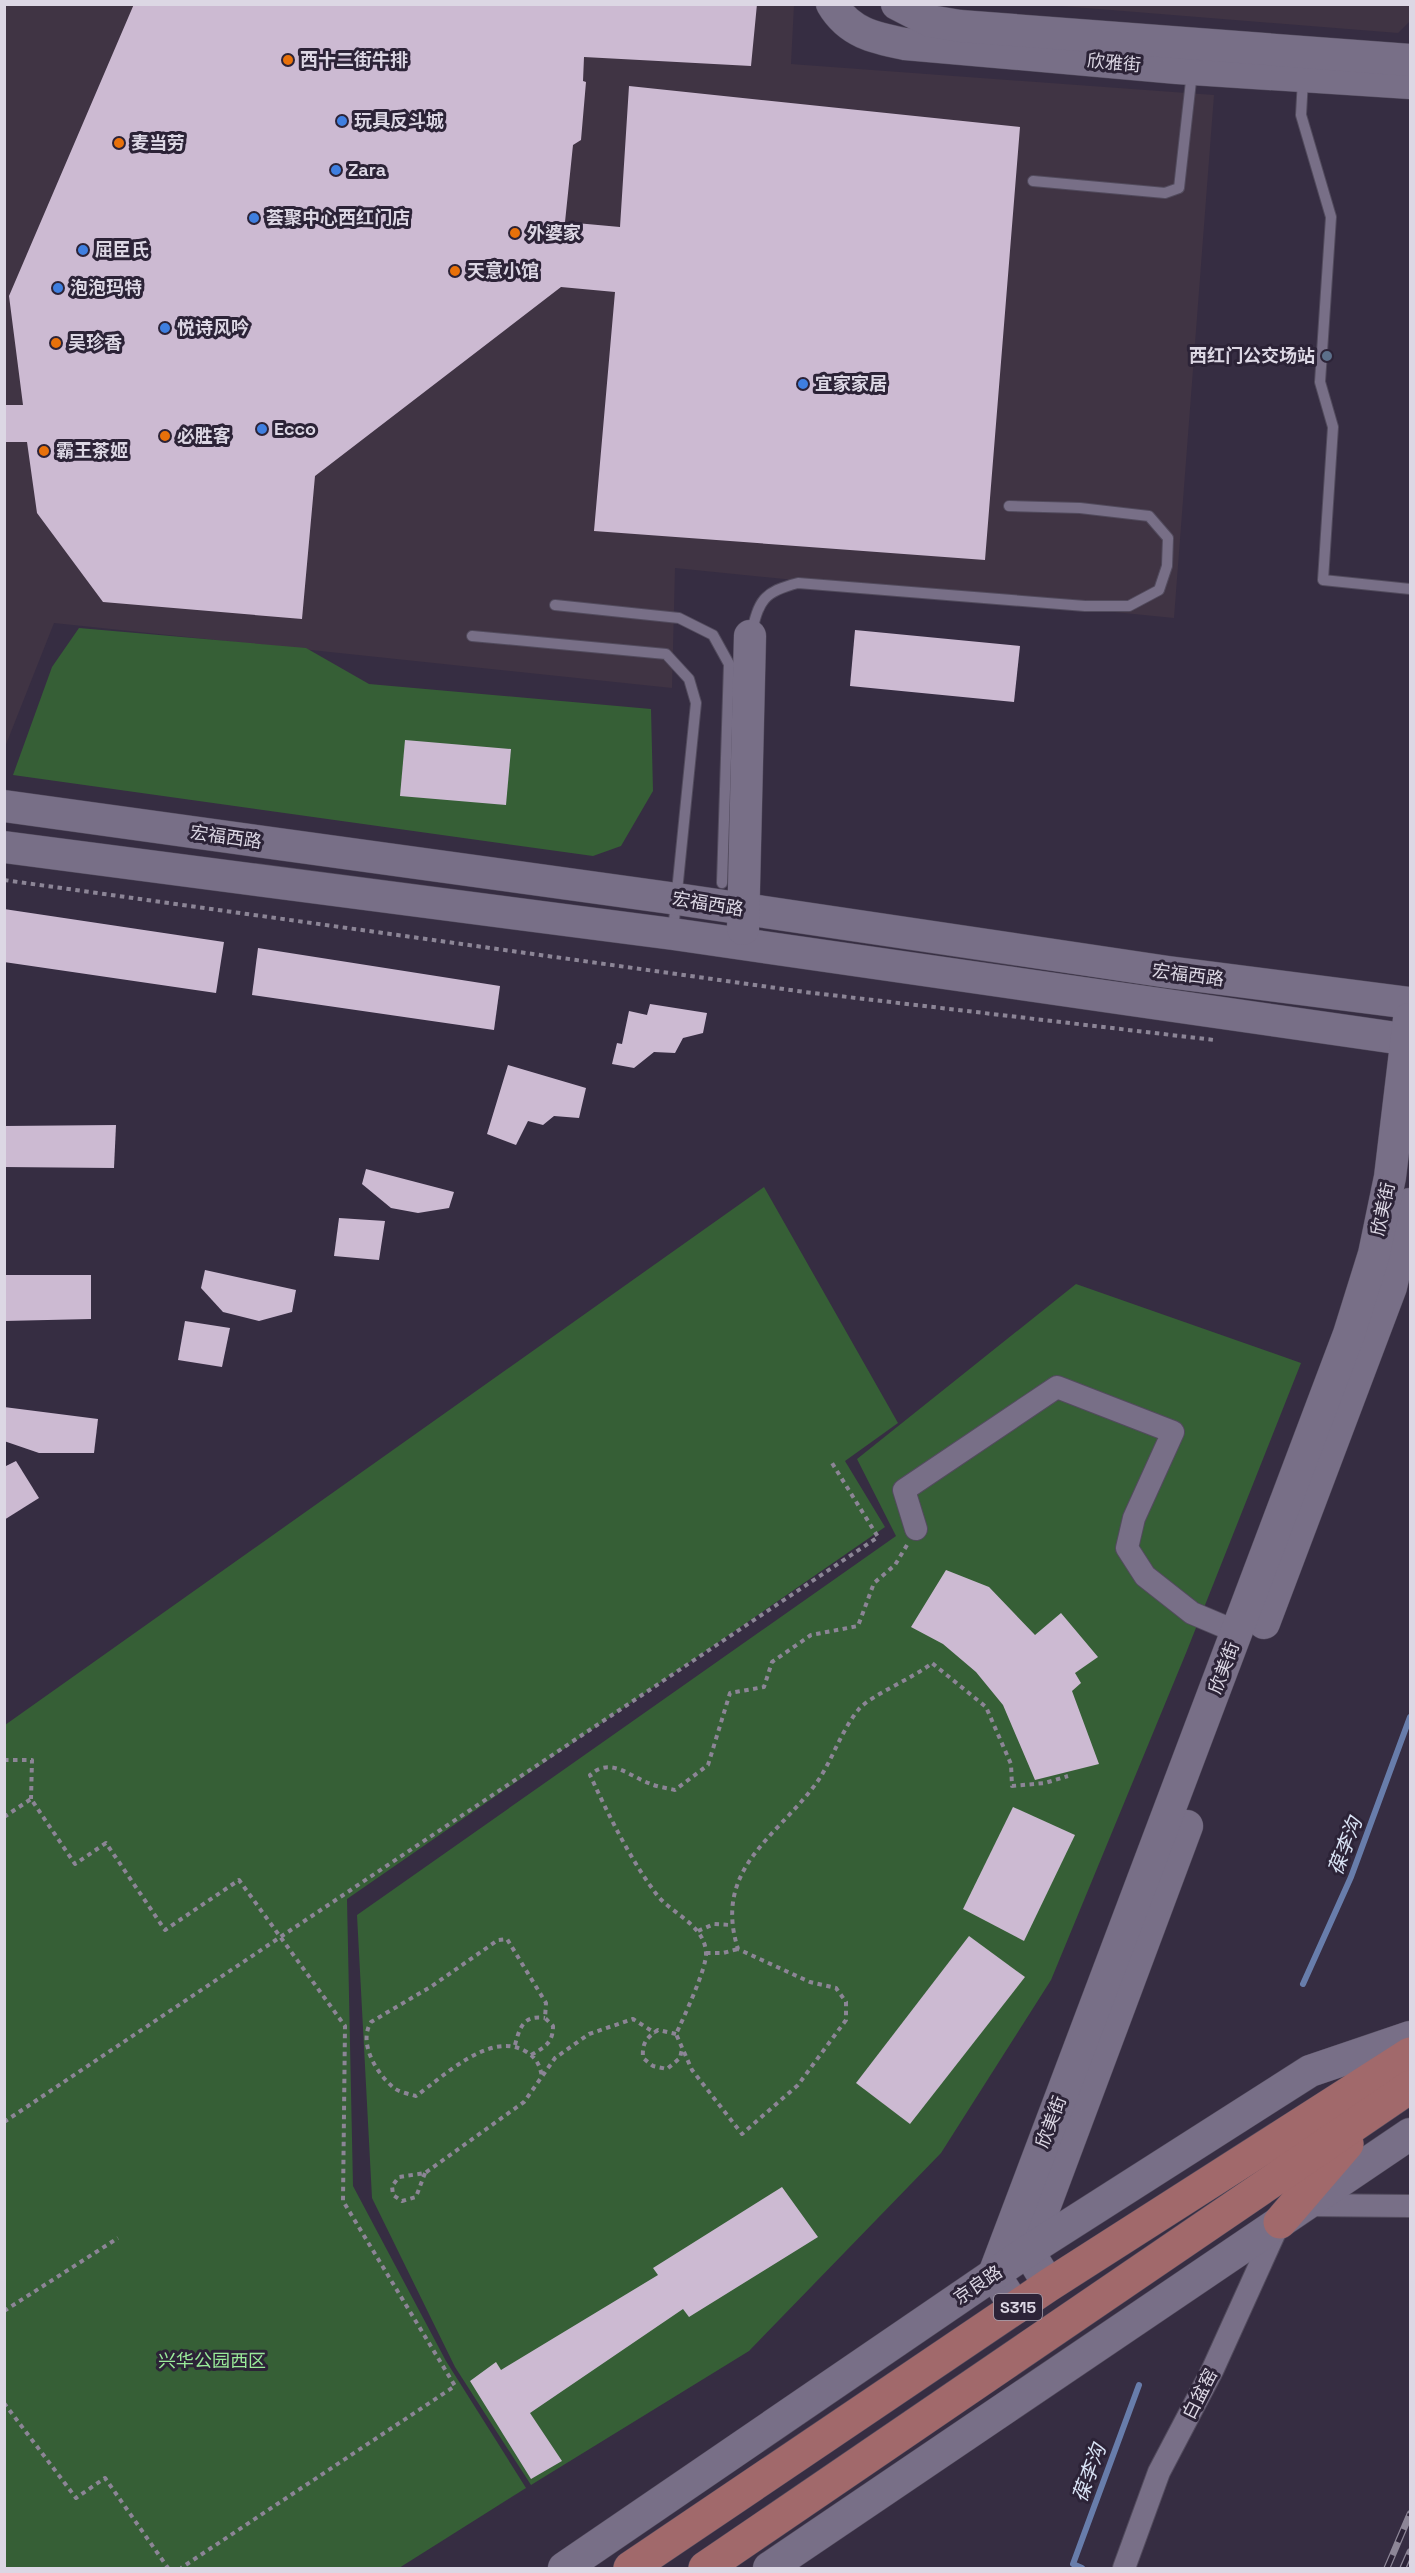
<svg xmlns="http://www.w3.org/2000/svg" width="1415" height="2573" font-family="'Space Grotesk','Noto Sans SC',sans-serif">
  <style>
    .commercial { fill: #403444 }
    .green { fill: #365f36 }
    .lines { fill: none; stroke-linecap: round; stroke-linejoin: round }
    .stream { stroke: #687dab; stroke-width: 6 }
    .building { fill: #ccbad2 }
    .lane-casing { stroke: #524b5d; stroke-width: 12 }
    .street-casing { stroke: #524b5d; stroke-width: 24 }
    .secondary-casing { stroke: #524b5d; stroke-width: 33 }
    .primary-casing { stroke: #524b5d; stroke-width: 34 }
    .path { stroke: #8c8596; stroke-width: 4; stroke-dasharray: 4.5 4.5; stroke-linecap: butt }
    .lane { stroke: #786f87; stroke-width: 10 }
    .street { stroke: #786f87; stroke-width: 22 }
    .secondary { stroke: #786f87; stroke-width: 32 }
    .primary { stroke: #a1696b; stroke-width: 33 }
    .rail-casing { stroke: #8d8697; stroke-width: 7 }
    .rail { stroke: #2c2337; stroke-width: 4.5; stroke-dasharray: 14; stroke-linecap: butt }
    .food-dot { fill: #e8710a; stroke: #2c2337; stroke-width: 2 }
    .shop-dot { fill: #3f7fe0; stroke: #2c2337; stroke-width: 2 }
    .service-dot { fill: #5c6f8a; stroke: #2c2337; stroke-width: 2 }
    .labels { text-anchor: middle; stroke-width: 6; stroke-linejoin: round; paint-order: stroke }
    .shield { fill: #2c2337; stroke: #a7a1b0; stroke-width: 1.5 }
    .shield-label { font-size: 16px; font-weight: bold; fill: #dcd7e4 }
    .poi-label { font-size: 18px; font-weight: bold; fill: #dcd7e4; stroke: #2c2337; text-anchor: start }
    .street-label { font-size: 18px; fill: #dcd7e4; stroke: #2c2337 }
    .park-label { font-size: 18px; fill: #9aeb9a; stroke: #2c2337 }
    .water-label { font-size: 20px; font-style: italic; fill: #dae4f6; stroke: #2c2337 }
  </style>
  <rect width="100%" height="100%" fill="#362d42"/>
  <g class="commercial">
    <polygon points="1410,4 1410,21 1398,33 1049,5"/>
    <polygon points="5,5 794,5 791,64 1214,95 1174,618 675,568 672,688 54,623 5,747"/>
  </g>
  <g class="green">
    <polygon points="79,628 306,648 369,684 651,709 653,791 621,846 593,856 13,775 52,667"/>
    <polygon points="764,1187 898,1423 845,1461 885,1527 347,1899 353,2186 446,2361 526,2488 399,2568 5,2568 5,1725"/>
    <polygon points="1076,1284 1301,1363 1186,1653 1051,1980 941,2153 749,2351 531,2485 455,2367 372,2198 357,1915 896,1536 857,1459"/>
  </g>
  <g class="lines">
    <g class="stream">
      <polyline points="1303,1984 1351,1877 1410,1717"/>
      <polyline points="1082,2568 1073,2564 1139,2385"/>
    </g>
  </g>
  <g class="building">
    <polygon points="134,4 757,4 751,66 584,57 583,81 586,82 581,140 573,145 565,222 620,227 629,86 1020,127 985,560 594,531 615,292 561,287 315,476 302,619 103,602 37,513 27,442 4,442 4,405 23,405 9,296"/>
    <polygon points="855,630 1020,646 1014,702 850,686"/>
    <polygon points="405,740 511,749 506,805 400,796"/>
    <polygon points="4,909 224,942 216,993 4,962"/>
    <polygon points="258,948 500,986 494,1030 252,995"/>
    <polygon points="650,1004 707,1013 703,1033 683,1038 675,1053 654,1052 634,1068 612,1064 617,1043 622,1044 629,1011 647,1015"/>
    <polygon points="508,1065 586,1088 579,1118 554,1116 543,1125 528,1121 516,1145 487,1134"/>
    <polygon points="116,1125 114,1168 4,1167 4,1126"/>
    <polygon points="366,1169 454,1192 449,1208 418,1213 391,1208 362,1184"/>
    <polygon points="339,1218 385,1221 379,1260 334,1256"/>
    <polygon points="205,1270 296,1290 292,1312 259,1321 223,1312 201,1288"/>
    <polygon points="4,1275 91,1275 91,1319 4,1321"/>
    <polygon points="185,1321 230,1328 222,1367 178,1360"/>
    <polygon points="4,1407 98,1419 94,1453 39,1453 4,1441"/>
    <polygon points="16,1461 39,1498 4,1520 4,1467"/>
    <polygon points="946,1570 989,1587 1035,1635 1061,1613 1098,1657 1075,1673 1081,1683 1072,1691 1099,1764 1035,1780 1003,1705 976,1672 943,1644 911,1627"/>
    <polygon points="1013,1807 1075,1835 1024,1941 963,1909"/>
    <polygon points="969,1936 1025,1977 910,2124 856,2083"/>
    <polygon points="782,2187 818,2237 689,2317 683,2309 530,2413 562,2461 531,2479 470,2381 496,2362 501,2370 658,2275 653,2268"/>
  </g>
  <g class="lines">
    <defs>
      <g id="lane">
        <polyline points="1303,79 1301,115 1331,217 1320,382 1333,427 1323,580 1410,589"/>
        <polyline points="1033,181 1165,193 1179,188 1192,72"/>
        <polyline points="555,605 679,618 713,635 729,664 722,883"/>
        <path d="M751,635c8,-35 12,-43 47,-52l287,23h44l30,-16 8,-24 1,-28 -19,-22 -69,-8 -71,-2"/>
        <polyline points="472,636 666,654 689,679 696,703 673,931"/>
      </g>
      <g id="street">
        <polyline points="916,1529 904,1490 1057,1387 1173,1432 1134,1518 1127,1548 1145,1576 1192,1613 1237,1632"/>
        <polyline points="1305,2205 1410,2206"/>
        <polyline points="1124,2568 1159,2472 1212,2371 1279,2223"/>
      </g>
      <g id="secondary">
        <path d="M832,4c17,29 43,34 73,40l272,24 233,15"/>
        <polyline points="897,4 930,21 960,26 1410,60"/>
        <polyline points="4,806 677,899 1168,972 1410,1003"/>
        <polyline points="4,847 673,934 1410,1040"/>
        <polyline points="743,929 750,636"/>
        <polyline points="1264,1623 1391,1287 1410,1204"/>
        <polyline points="1049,2285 1028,2251 1187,1826"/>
        <polyline points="1016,2308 994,2274 1349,1334 1374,1254 1390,1177 1409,1019"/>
        <polyline points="564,2568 1028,2251 1310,2071 1410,2037"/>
        <polyline points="769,2568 1410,2134"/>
      </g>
      <g id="primary">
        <polyline points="1280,2222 1347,2144"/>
        <polyline points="630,2568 1049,2285 1410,2054"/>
        <polyline points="705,2568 1410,2087"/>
      </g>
    </defs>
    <use href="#lane" class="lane-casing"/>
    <use href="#street" class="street-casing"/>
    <use href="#secondary" class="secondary-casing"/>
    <use href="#primary" class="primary-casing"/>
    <g class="path">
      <polyline points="4,880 805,992 1214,1040"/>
      <path d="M907,1545l-12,20 -21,18 -16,43 -47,9 -39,27 -8,25 -34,6 -22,72 -33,25c-8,-2 -17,-3 -24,-6 -21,-7 -40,-28 -61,-9 19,41 40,84 67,120 15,19 48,30 49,58 1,15 -23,66 -30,81l16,36 50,64 56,-49 48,-65v-18l-10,-14 -26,-6 -72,-33c-25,-79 36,-110 77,-164 17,-23 25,-53 44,-76 12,-14 55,-31 73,-46l54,44 25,57 1,22 33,-3 23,-7"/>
      <polyline points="4,1760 32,1760 31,1799"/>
      <polyline points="4,1817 31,1799 75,1864 106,1843 165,1930 239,1880 345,2026 343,2201 455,2386 181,2568"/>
      <polyline points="698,1931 714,1924 730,1925"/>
      <polyline points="706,1953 723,1953 738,1949"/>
      <path d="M676,2034l-18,-4c-12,8 -16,13 -15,28l10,8 14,3 13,-11 2,-9"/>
      <path d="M515,2045c5,-19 9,-30 30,-27"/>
      <path d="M531,2055c14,-8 22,-12 22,-29l-8,-8 1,-15 -39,-64 -9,1 -66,46 -61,36c-13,21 5,51 23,66 5,4 15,6 22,8 28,-20 74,-65 109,-45 11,6 15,14 17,26"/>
      <polyline points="4,2122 878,1537 832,1463"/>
      <polyline points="425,2173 416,2197 402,2201 393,2195 392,2186 399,2177 425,2173 524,2102 555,2058 589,2034 633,2019 655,2033"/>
      <polyline points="4,2311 118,2238"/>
      <polyline points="4,2403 76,2498 105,2478 168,2568"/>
    </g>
    <use href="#lane" class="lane"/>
    <use href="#street" class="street"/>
    <use href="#secondary" class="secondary"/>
    <use href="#primary" class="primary"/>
    <defs>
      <g id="rail">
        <polyline points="1387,2568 1410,2514"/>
        <polyline points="1403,2568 1410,2552"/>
      </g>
    </defs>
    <use href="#rail" class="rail-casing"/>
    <use href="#rail" class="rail"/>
  </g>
  <g class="food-dot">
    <circle cx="288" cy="60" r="6"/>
    <circle cx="119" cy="143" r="6"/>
    <circle cx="515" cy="233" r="6"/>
    <circle cx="455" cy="271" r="6"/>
    <circle cx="56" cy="343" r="6"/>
    <circle cx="165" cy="436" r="6"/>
    <circle cx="44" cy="451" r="6"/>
  </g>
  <g class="shop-dot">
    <circle cx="342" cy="121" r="6"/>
    <circle cx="336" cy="170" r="6"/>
    <circle cx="254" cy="218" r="6"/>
    <circle cx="83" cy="250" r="6"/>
    <circle cx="58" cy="288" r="6"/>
    <circle cx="165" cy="328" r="6"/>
    <circle cx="803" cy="384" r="6"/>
    <circle cx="262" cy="429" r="6"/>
  </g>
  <circle class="service-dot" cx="1327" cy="356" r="6"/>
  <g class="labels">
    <rect class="shield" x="994" y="2294" width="48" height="26" rx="4.5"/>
    <g class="shield-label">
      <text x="1018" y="2313">S315</text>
    </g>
    <g class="poi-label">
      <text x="300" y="66">西十二街牛排</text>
      <text x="354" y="127">玩具反斗城</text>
      <text x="131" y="149">麦当劳</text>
      <text x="348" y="176">Zara</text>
      <text x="266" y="224">荟聚中心西红门店</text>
      <text x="527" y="239">外婆家</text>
      <text x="95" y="256">屈臣氏</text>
      <text x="467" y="277">天意小馆</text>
      <text x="70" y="294">泡泡玛特</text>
      <text x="177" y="334">悦诗风吟</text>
      <text x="68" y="349">吴珍香</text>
      <text x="1315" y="362" text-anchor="end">西红门公交场站</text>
      <text x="815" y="390">宜家家居</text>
      <text x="274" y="435">Ecco</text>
      <text x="177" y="442">必胜客</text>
      <text x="56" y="457">霸王茶姬</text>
    </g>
    <g class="street-label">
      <text transform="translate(1114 63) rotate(5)" y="6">欣雅街</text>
      <text transform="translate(226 837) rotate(8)" y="6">宏福西路</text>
      <text transform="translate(708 904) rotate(9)" y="6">宏福西路</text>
      <text transform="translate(1188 975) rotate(7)" y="6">宏福西路</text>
      <text transform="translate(1383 1209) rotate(-78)" y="6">欣美街</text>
      <text transform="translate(1224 1668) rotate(-69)" y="6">欣美街</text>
      <text transform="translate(1051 2122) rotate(-69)" y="6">欣美街</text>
      <text transform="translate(978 2285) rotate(-34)" y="6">京良路</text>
      <text transform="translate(1200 2394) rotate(-63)" y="6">白盆窑</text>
    </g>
    <g class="park-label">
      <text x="212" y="2367">兴华公园西区</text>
    </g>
    <g class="water-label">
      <text transform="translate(1345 1846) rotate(-69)" y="7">葆李沟</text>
      <text transform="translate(1089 2473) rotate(-70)" y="7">葆李沟</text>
    </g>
  </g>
  <rect width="1415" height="2573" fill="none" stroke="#dcd7e4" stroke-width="12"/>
</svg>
